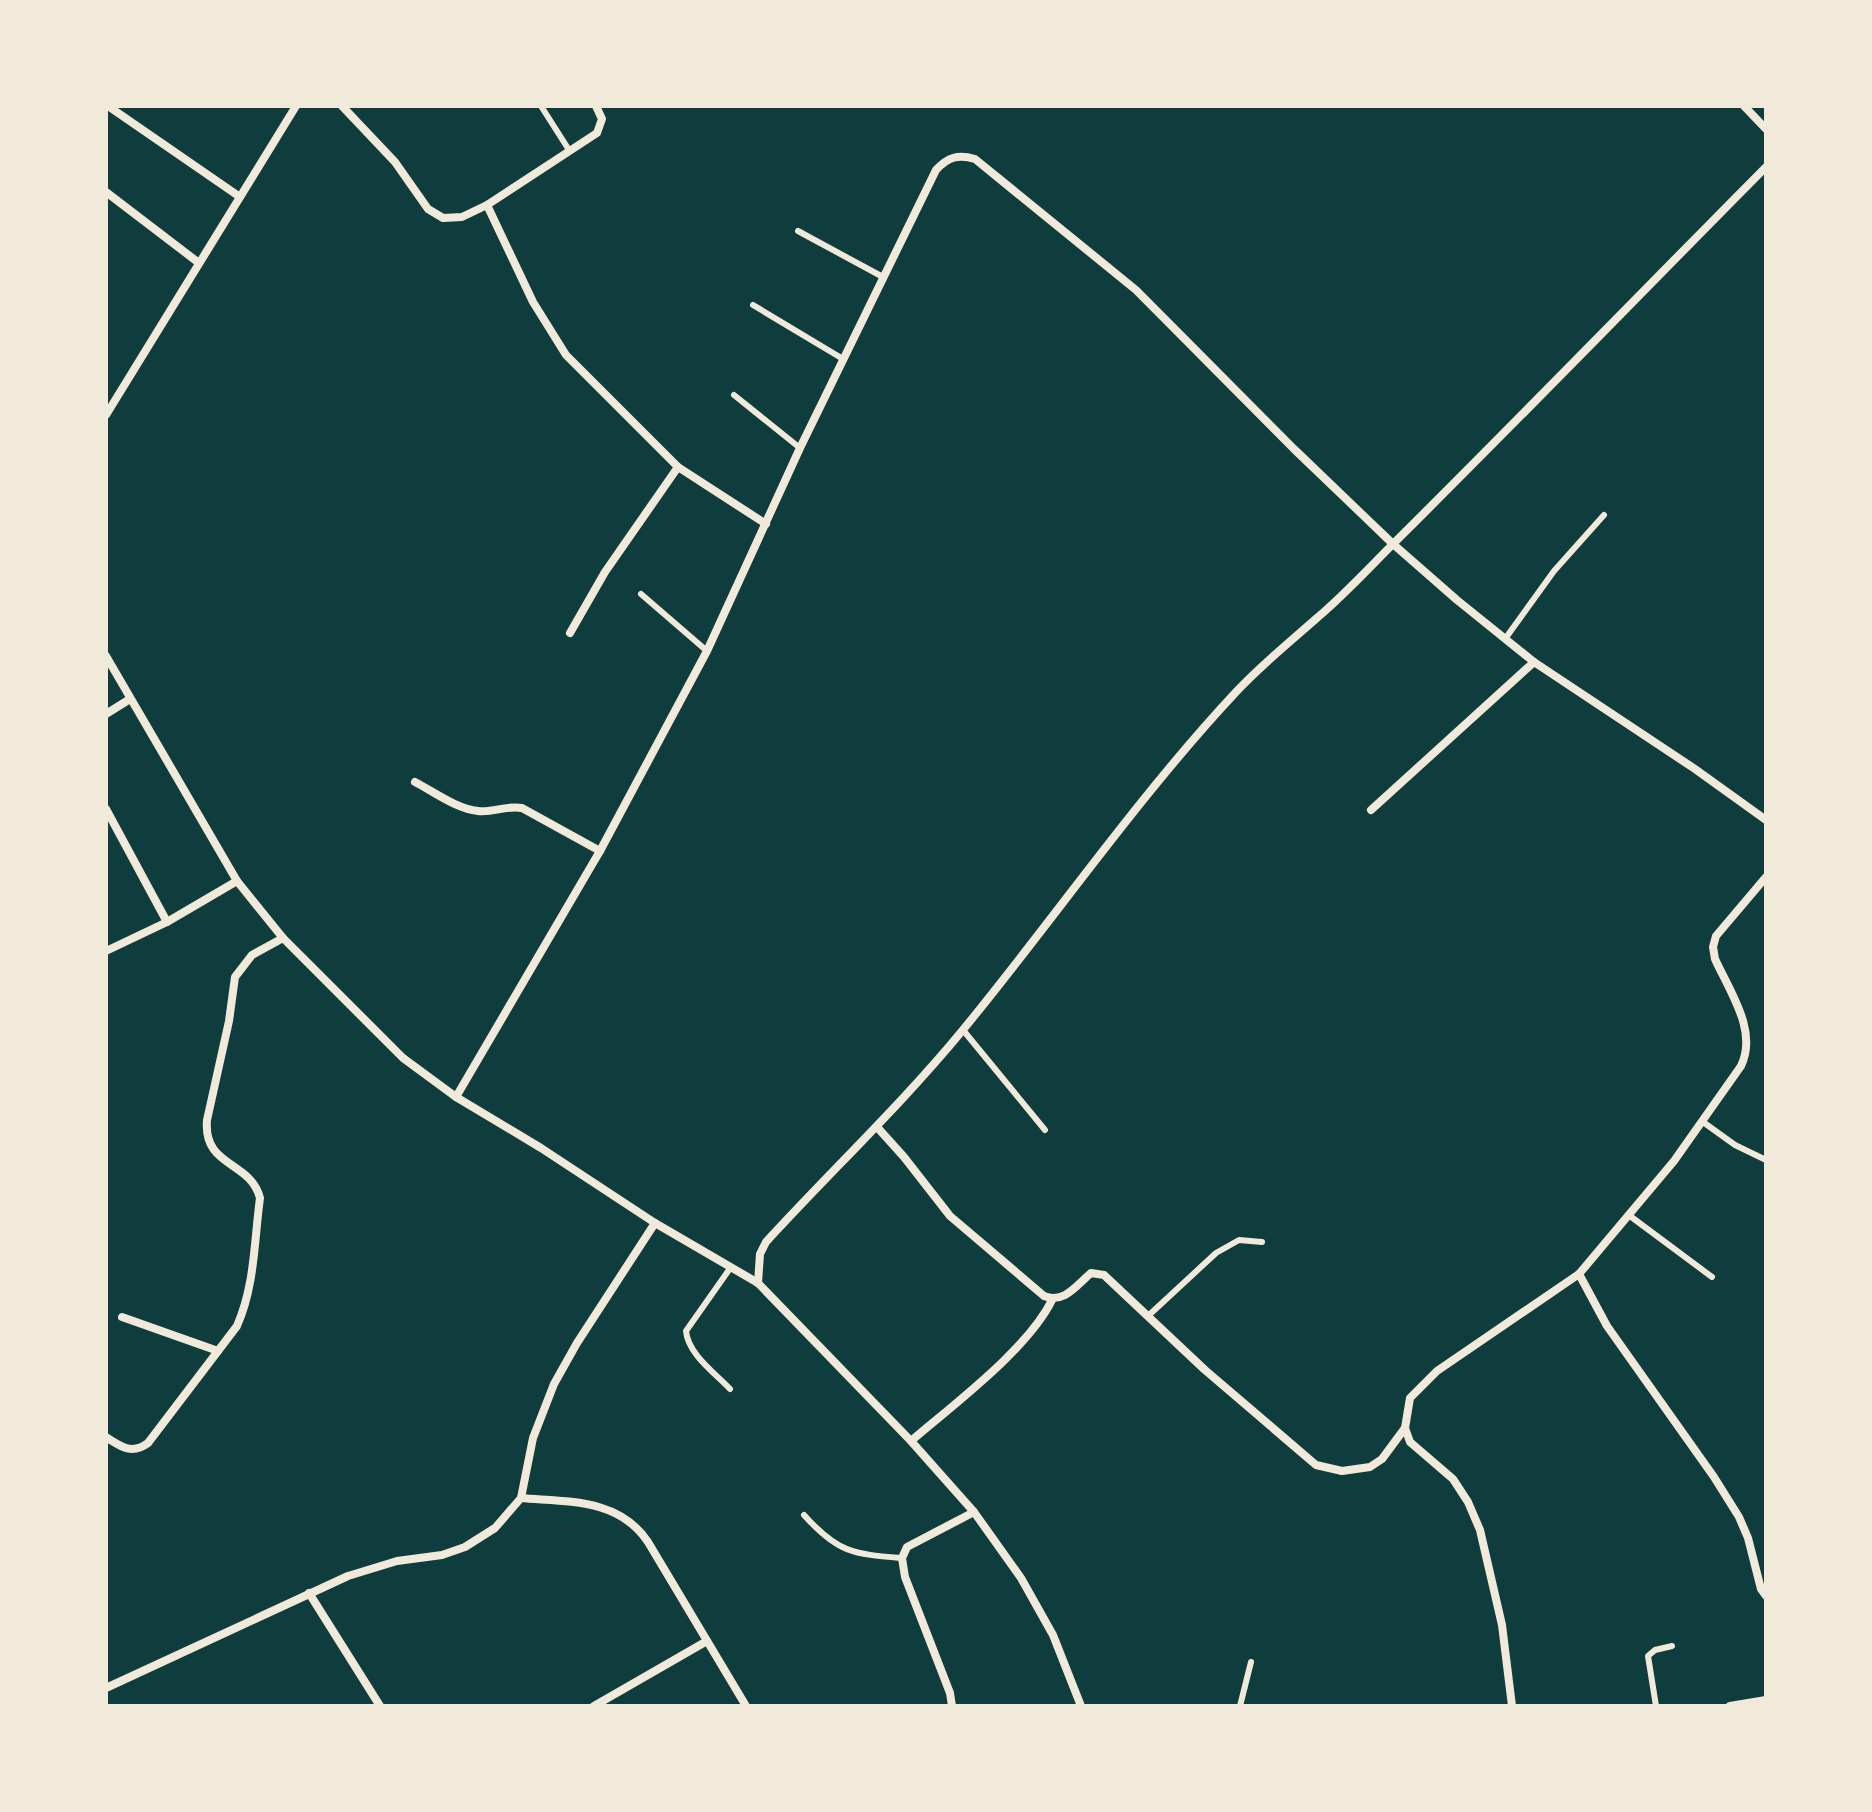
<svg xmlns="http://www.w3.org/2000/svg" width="1872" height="1812" font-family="Cabin,sans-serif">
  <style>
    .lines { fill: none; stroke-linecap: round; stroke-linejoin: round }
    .service { stroke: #f1e9da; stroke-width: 6 }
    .minor { stroke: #f1e9da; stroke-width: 8 }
  </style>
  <rect width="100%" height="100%" fill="#0f3d3e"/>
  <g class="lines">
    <g class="service">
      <polyline points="541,106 569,150"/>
      <polyline points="798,231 883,277"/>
      <polyline points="753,305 843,359"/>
      <polyline points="734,395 800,448"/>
      <polyline points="641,594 707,651"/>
      <polyline points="1505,639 1554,571 1604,515"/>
      <polyline points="963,1030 1045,1130"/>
      <polyline points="1703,1122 1735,1145 1766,1160"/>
      <polyline points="1630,1216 1712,1277"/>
      <polyline points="1148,1316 1216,1253 1239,1240 1262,1242"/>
      <path d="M730,1389c-15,-16 -42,-35 -44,-58l45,-64"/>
      <path d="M804,1515c34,38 49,39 98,43"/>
      <polyline points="1240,1706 1251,1662"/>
      <polyline points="1656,1706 1648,1656 1655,1650 1672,1646"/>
    </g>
    <g class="minor">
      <polyline points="108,106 240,197"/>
      <polyline points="342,106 395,162 428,209 443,218 462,217 487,205 597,133 602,119 596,106"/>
      <polyline points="1744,106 1766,129"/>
      <polyline points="106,192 199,263"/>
      <polyline points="487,205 533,302 566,355 678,467 766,524"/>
      <polyline points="106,415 296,106"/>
      <polyline points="570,633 605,572 678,467"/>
      <polyline points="106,656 237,881 283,938 403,1058 456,1097 541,1148 655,1223 758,1283 911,1441 974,1512 1021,1578 1053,1635 1081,1706"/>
      <polyline points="106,714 130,699"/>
      <path d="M415,782c19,10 42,27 63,29 15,2 28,-6 44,-3l78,43"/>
      <polyline points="106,809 167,922"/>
      <polyline points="1371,810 1534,662"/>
      <polyline points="106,951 167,922 237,881"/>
      <path d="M456,1097l144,-246 107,-200 93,-203 136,-278c12,-13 22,-16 39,-11l161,131 158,159 99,95 64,56 77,62 161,107 71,51"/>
      <path d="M877,1127l27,30 46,59 94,80c20,8 32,-10 47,-23l13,2 101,95 111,95 26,6 28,-4 12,-8 23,-31"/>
      <polyline points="1579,1274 1607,1326 1714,1477 1739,1517 1748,1538 1761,1589 1766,1596"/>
      <path d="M758,1283l2,-29 6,-12c65,-71 135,-137 196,-211 92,-112 175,-233 274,-339 26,-28 54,-50 82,-75 26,-22 50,-48 74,-72 126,-125 249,-252 374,-378"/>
      <polyline points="122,1317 218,1351"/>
      <path d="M106,1437c15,10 26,18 42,6l89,-117c18,-41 17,-84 23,-128 -10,-38 -57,-30 -53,-78l22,-99 6,-44 17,-22 31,-17"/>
      <path d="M911,1441c43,-37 117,-92 141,-141"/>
      <path d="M521,1498c46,4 98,0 127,44l98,164"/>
      <polyline points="309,1593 380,1706"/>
      <polyline points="106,1688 348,1576 397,1561 442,1555 465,1547 495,1528 521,1498 533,1438 554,1384 577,1343 655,1223"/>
      <polyline points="594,1706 707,1641"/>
      <polyline points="952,1706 950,1693 905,1577 902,1558 907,1547 974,1512"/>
      <path d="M1512,1706l-10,-81 -22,-95 -12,-28 -15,-23 -43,-37 -5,-14 5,-30 27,-27 142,-97 95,-113 67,-95c17,-35 -11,-74 -26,-107l-2,-12 3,-11 50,-59"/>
      <polyline points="1730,1706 1766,1700"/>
    </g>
  </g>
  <rect width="1872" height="1812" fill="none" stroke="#f1e9da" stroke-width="216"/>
</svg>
